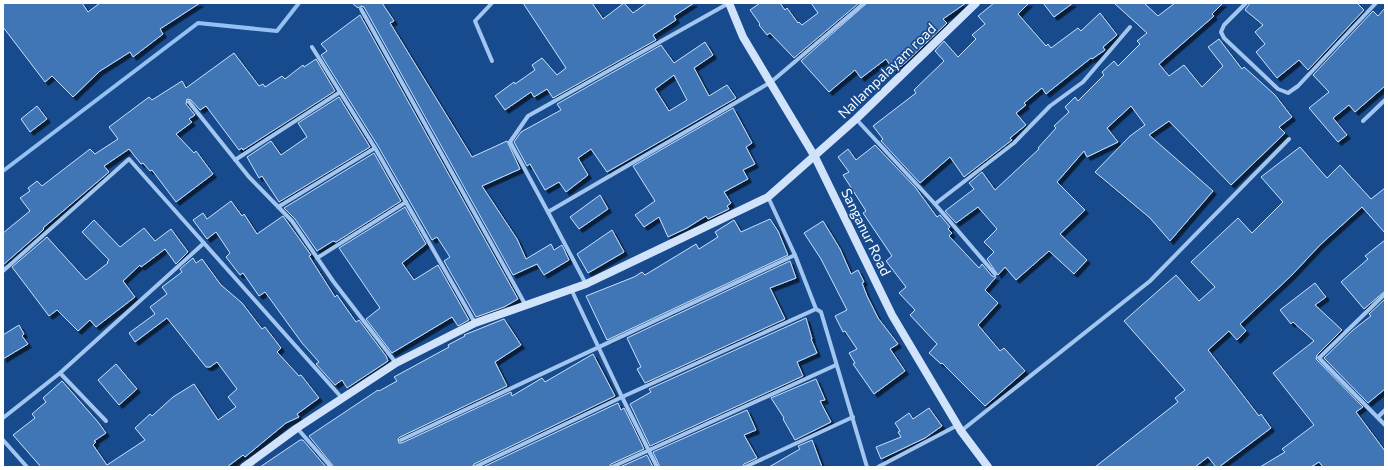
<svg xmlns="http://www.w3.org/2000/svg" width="1388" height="470" font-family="Commissioner,sans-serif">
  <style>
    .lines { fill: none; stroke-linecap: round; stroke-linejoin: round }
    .stream { stroke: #95c1f2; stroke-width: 4 }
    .building { fill: #3f75b6; stroke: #c9e0fb; fill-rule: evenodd; filter: url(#shadow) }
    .street { stroke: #a2c6ef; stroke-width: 4 }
    .secondary { stroke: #d0e3fb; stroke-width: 8 }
    .labels { text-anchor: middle; stroke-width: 3.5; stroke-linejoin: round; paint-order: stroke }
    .street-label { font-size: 14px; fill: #fff; stroke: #174b8e }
  </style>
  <defs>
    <filter id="shadow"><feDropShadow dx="3.5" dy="3.5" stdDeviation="0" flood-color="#0009"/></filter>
  </defs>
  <rect width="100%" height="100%" fill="#174b8e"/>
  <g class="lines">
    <polyline class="stream" points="3,171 198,23 277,31 299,3"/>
  </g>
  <g class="building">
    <polygon points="3,3 82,3 88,12 100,3 200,3 160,29 163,34 133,57 130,52 100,71 73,97 52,76 45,82 3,27"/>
    <polygon points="352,3 382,3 394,21 390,23 472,157 507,141 520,169 482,186 517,239 526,259 551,244 554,250 562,245 569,260 544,275 537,264 513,275 364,7 361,6 358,8"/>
    <polygon points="523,3 592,3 603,19 624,3 633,13 647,3 694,3 674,16 676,20 653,35 656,40 553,98 547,89 534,97 531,92 505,110 495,96 514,82 515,84 535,70 532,65 542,58 557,75 566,68"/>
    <polygon points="760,3 780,3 785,10 787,8 798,23 799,22 802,25 818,13 811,3 859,3 794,58 770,33 767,35 759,25 760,24 750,10"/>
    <polygon points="867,3 966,3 943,19 947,23 904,64 894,71 886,59 861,78 855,70 829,92 801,61"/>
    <polygon points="994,3 1029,3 1018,14 1046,46 1048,44 1051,48 1078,28 1081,31 1100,13 1117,35 1103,47 1105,50 1092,59 1091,58 1046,94 1042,88 1024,103 1026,105 1016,113 1026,125 1010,138 1012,140 964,177 950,157 920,183 881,141 883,139 873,126 916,93 914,90 944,61 935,51 944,41 958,57 976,39 972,35 985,24 978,16"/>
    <polygon points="1043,3 1073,3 1054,17"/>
    <polygon points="1114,3 1144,3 1158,16 1175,3 1223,3 1212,14 1214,16 1159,64 1169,76 1184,65 1202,87 1223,66 1208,47 1219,39 1242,69 1244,67 1275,95 1292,117 1279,127 1285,133 1231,185 1169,121 1149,135 1213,191 1170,241 1150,218 1095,172 1130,136 1145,125 1131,106 1107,128 1118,142 1087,157 1084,151 1057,182 1085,210 1060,234 1087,260 1074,274 1049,251 1016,280 1005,267 998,275 987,259 994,252 984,242 997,229 978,207 956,223 945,211 974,189 969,183 982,172 995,190 1039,149 1038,148 1056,128 1054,126 1069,112 1065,107 1075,97 1078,101 1104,75 1102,72 1114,61 1118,66 1140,44 1137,41 1147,33"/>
    <polygon points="1250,3 1357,3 1364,10 1308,70 1299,60 1277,78 1256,52 1265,44 1255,32 1263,25 1245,10"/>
    <polygon points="1385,8 1385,86 1355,112 1349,105 1333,118 1347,135 1338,142 1309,108 1329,92 1313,75 1373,11 1378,16"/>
    <polygon points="360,15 518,299 504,307 476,317 444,261 450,257 437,237 432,240 378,146 321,55 327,51 321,44"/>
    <path d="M705,42l8,13 -19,13 15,28 18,-11 9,13 -129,74 -16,-23 -13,9 10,17 -22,17 -7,-10 -14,8 -15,-26 -3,2 -13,-24 7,-10 40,-22 -4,-6 104,-59 13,18zM674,75l13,25 -18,11 -14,-22z"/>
    <polygon points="234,53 259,86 263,84 265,87 282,76 285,79 303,65 304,67 316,59 335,91 243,150 242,148 239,150 206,106 200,110 191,100 187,99 186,104 195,115 189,119 192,122 176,134 194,153 196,151 213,174 176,202 152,170 150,171 143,163 141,164 129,149 104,166 109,172 43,228 44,229 42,231 3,265 3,233 30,211 20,198 30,191 28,188 37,181 42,186 90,149 95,154 118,139 109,127 149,97 152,100 182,81 186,88"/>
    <polygon points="339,97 370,147 279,202 262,176 259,178 247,157 271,141 281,155 307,137 298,123"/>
    <polygon points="37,106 47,119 30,132 21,119"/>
    <polygon points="733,108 752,143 746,147 755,164 743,170 748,179 724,192 731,203 727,206 729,209 708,219 706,216 687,228 668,237 659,217 644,227 635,215 655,201 633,166"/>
    <polygon points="875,145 915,187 937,217 940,215 950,227 948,229 952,233 949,236 979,268 982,264 992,276 996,277 985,290 998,303 978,325 1000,351 1004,348 1025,371 985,406 942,363 941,364 929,353 937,344 910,315 915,310 899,293 906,287 886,261 892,256 863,213 866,211 843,175 849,172 838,157 848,149 856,160"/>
    <polygon points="1300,147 1327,178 1340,165 1371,199 1385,188 1385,233 1362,207 1320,245 1292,275 1240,324 1246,331 1237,340 1229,331 1208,350 1259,416 1261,414 1271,428 1219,467 1216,467 1208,457 1195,467 1095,467 1178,402 1175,398 1185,390 1124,321 1176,275 1199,301 1215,287 1191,262 1238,218 1252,233 1283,202 1261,177"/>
    <polygon points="374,153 401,201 336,242 333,241 317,251 295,219 284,208"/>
    <polygon points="600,195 608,209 579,229 570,217"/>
    <polygon points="231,201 242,216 244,214 257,234 283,216 311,255 309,256 335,297 337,295 356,322 359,320 386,356 388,361 347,388 342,380 335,385 316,364 319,362 302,343 265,292 259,296 243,273 240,275 226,257 230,253 216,232 207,239 193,220 203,213 207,219"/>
    <polygon points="405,207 426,244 402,263 414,280 438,265 469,320 458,326 452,317 392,353 366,319 380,308 339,248"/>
    <polygon points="770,219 778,231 788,255 607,340 586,296 634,277 642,272 645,275 696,244 699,249 718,237 715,232 734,220 741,232"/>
    <polygon points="94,220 120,247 144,228 155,241 171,229 188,252 176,264 165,249 141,267 140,265 123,281 135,297 96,327 90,320 78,331 57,310 49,316 12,267 47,237 86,280 108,263 107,262 109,260 82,232"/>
    <polygon points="823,221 840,249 851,274 858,270 864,282 862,283 867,296 878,318 898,344 890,349 905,371 874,394 853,364 855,363 849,353 857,349 845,331 843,332 835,316 847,310 821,259 804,233"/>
    <polygon points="612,230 624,252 588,273 577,254"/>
    <polygon points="1385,240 1385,291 1364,309 1341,282 1368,259 1365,256"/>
    <polygon points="193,258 196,263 202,259 221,285 242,303 262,329 265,327 281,348 277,352 299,376 301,375 319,398 297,414 299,417 286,423 245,457 243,455 227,467 41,467 13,435 35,418 32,414 46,402 43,398 62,381 98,422 106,433 94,441 96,442 93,445 107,465 145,440 135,428 150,414 152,416 173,397 194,384 218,420 236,407 228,397 237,389 217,362 210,367 206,367 167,318 135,342 129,333 155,314 150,307 167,294 162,287 182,272 180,269"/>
    <polygon points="790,261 796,278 770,288 785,319 645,383 637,369 641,367 627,338"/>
    <polygon points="1315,283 1326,297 1315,305 1342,330 1317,355 1316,359 1363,407 1356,412 1385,451 1385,467 1323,467 1319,462 1311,467 1260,467 1285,452 1282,449 1314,425 1273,373 1314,341 1293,322 1291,324 1280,310"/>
    <polygon points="1385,299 1385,389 1368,403 1324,358 1353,330 1371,316 1369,314"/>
    <polygon points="806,318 812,339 811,339 817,353 797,362 803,376 650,446 630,404 651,392 649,389"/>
    <polygon points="504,319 521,345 495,362 507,386 400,437 398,439 399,443 402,443 511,392 512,396 542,378 545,382 593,354 615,396 474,464 472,467 334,467 309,436 378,390 379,391 397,381 394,377 449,347 448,345 465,336 464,335"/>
    <polygon points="19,325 24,334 22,336 28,344 3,359 3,335"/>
    <polygon points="116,364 137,389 119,405 98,380"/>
    <polygon points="816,379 825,400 820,401 831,422 795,440 783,419 784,418 771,398"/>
    <polygon points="618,403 621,410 624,408 644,449 611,464 609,467 483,467"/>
    <polygon points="929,408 942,426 925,438 881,459 876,447 901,437 898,432 900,431 895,423 909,413 913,419"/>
    <polygon points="747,410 756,430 744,435 757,458 744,464 742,467 660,467 653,452"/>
    <polygon points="300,440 303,440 326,467 260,467"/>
    <polygon points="812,440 822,467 769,467 800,449 798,446"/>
    <polygon points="647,455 653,467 620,467"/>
  </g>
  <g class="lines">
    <g class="street">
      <polyline points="492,3 475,21 492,61"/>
      <polyline points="1246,3 1224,25 1221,32 1224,38 1278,89 1288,93 1298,86 1376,3"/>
      <polyline points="361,9 525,304"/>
      <polyline points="312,47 375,148 475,323"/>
      <polyline points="189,102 249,177 292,221 333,281 396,363"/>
      <polyline points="856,119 935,204 995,274"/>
      <polyline points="1363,121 1385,100"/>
      <polyline points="235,160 340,92"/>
      <polyline points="768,197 795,255 816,309 821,312 867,467"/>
      <polyline points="935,204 1014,143 1050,106 1083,82 1130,27"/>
      <polyline points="278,207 375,148"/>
      <polyline points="548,212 510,142 528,116 729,3"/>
      <polyline points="317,258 406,202"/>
      <polyline points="3,271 129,159 342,398"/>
      <polyline points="586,284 548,212 771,82 864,3"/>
      <polyline points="571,289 622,397 657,467"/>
      <polyline points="1385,294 1319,358 1385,425"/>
      <polyline points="60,373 106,421"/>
      <polyline points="1378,417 1385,410"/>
      <polyline points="3,418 60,373 204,243"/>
      <polyline points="297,428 331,467"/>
      <polyline points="961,431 1150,281 1289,139"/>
      <polyline points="3,440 27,467"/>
      <polyline points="401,440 795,255"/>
      <polyline points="475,467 622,397 816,309"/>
      <polyline points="612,467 836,365"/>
      <polyline points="745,467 853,417"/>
      <polyline points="878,467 958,425"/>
    </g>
    <g class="secondary">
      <polyline points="729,3 743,37 815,157 892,315 961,431 988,467"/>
      <polyline points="244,467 297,428 396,363 475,323 586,284 768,197 856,119 976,3"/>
    </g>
  </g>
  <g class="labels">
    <g class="street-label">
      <text transform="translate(887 71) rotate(-44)" y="5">Nallampalayam road</text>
      <text transform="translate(866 232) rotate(64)" y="5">Sanganur Road</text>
    </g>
  </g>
  <rect width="1388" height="470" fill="none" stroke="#ffffff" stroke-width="8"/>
</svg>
